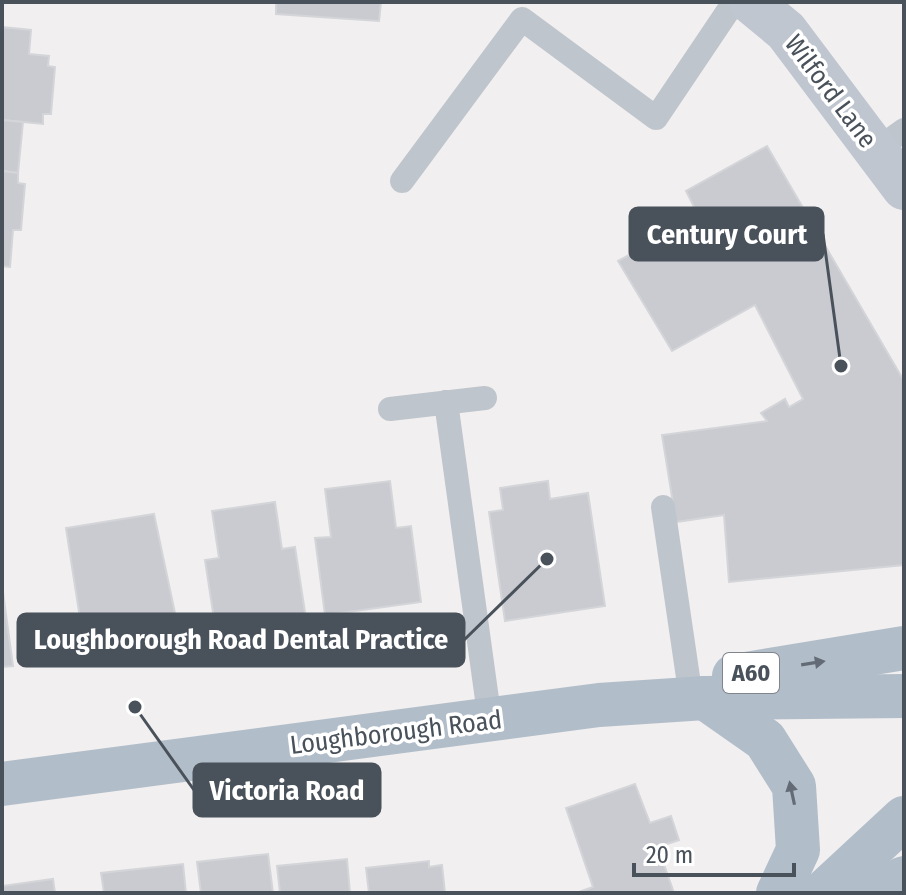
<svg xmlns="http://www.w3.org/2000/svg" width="906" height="895" font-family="'Fira Sans Condensed',sans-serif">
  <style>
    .building { fill: #c9cbd1; stroke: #d4d5d9; stroke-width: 2 }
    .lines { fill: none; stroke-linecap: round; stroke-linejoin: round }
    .service { stroke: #bfc5cc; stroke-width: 24 }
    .secondary { stroke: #bfc6d0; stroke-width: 44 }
    .primary { stroke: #b2bdca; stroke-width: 44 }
    .oneway { fill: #636c76 }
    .labels { text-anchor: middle; stroke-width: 7; stroke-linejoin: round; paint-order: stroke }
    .shield { fill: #fff; stroke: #80858c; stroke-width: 2 }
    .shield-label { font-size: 24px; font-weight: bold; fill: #49515a }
    .street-label { font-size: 26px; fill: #49515a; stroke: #fff }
    .leader { fill: none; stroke: #49515a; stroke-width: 3 }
    .callout-dot { fill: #49515a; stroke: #fff; stroke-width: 3 }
    .callout { fill: #49515a; stroke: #49515a; stroke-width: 3 }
    .callout-label { font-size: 28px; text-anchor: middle; font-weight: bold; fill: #fff }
  </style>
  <rect width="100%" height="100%" fill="#f1efef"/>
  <g class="building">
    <polygon points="276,2 381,2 379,21 276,14"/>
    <polygon points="2,27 31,30 29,54 49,56 48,66 55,67 51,114 43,114 43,124 2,120"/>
    <polygon points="2,120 23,122 18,173 2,171"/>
    <polygon points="767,146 904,381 904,565 729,582 724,515 676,522 662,435 767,421 761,413 785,399 789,407 803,399 755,305 672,351 618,261 699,217 686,191"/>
    <polygon points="2,171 18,173 18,183 25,184 21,230 13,230 10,267 2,266"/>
    <polygon points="390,481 396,528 411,526 421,602 325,615 315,538 331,537 325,489"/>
    <polygon points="548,481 550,499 588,493 605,606 505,621 489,512 503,510 500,488"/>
    <polygon points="275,502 282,549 295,547 306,619 216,632 205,560 219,558 212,511"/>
    <polygon points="154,514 179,632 86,657 66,528"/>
    <polygon points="2,585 13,666 2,667"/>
    <polygon points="635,784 650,823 671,816 679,840 658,847 674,893 576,893 593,887 566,808"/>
    <polygon points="268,854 273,893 201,893 197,862"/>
    <polygon points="347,859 350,893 280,893 277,866"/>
    <polygon points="429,861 429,867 442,865 445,893 369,893 366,868"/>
    <polygon points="183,864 186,893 104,893 101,873"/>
    <polygon points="53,879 55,893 2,893 2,886"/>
  </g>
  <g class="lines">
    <g class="service">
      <polyline points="876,150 904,130"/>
      <polyline points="402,181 522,19 656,118 734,2"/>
      <polyline points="446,402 490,721"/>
      <polyline points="390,409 485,398"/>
      <polyline points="663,507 689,684"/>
    </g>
    <polyline class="secondary" points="751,2 786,31 904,188"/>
    <g class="primary">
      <polyline points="734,676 904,648"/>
      <polyline points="705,698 765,740 794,786 798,850 778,893"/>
      <polyline points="2,784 599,705 705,698 904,696"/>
      <polyline points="823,893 904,818"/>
      <polyline points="877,893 904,878"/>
    </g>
  </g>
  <defs><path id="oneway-solid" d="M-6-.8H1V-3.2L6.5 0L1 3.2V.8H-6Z" transform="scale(2)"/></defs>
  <g class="oneway">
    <use href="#oneway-solid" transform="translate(813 663) rotate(-9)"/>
    <use href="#oneway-solid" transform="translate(792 793) rotate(-102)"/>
  </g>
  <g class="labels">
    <rect class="shield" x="723" y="653" width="56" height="40" rx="6"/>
    <g class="shield-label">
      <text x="751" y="681">A60</text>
    </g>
    <g class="street-label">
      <text transform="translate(831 91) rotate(53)" y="9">Wilford Lane</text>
      <text transform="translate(396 732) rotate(-7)" y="9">Loughborough Road</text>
    </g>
  </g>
  <path class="leader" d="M841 366L823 234M547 559L464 640M135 707L194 790"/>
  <g class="callout-dot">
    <circle cx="841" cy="366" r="8"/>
    <circle cx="547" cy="559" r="8"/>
    <circle cx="135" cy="707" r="8"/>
  </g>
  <g class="callout">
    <rect x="630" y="208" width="193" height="52" rx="8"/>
    <rect x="18" y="614" width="446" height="52" rx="8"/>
    <rect x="194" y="764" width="186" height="52" rx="8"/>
  </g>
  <g class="callout-label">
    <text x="727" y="244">Century Court</text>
    <text x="241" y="649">Loughborough Road Dental Practice</text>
    <text x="287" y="800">Victoria Road</text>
  </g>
  <rect width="906" height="895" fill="none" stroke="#49515a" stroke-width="8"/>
  <path d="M634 863v12h160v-12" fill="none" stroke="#49515a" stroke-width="4"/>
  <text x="646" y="863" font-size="24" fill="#49515a" stroke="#ffffff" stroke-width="6" paint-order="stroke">20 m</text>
</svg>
